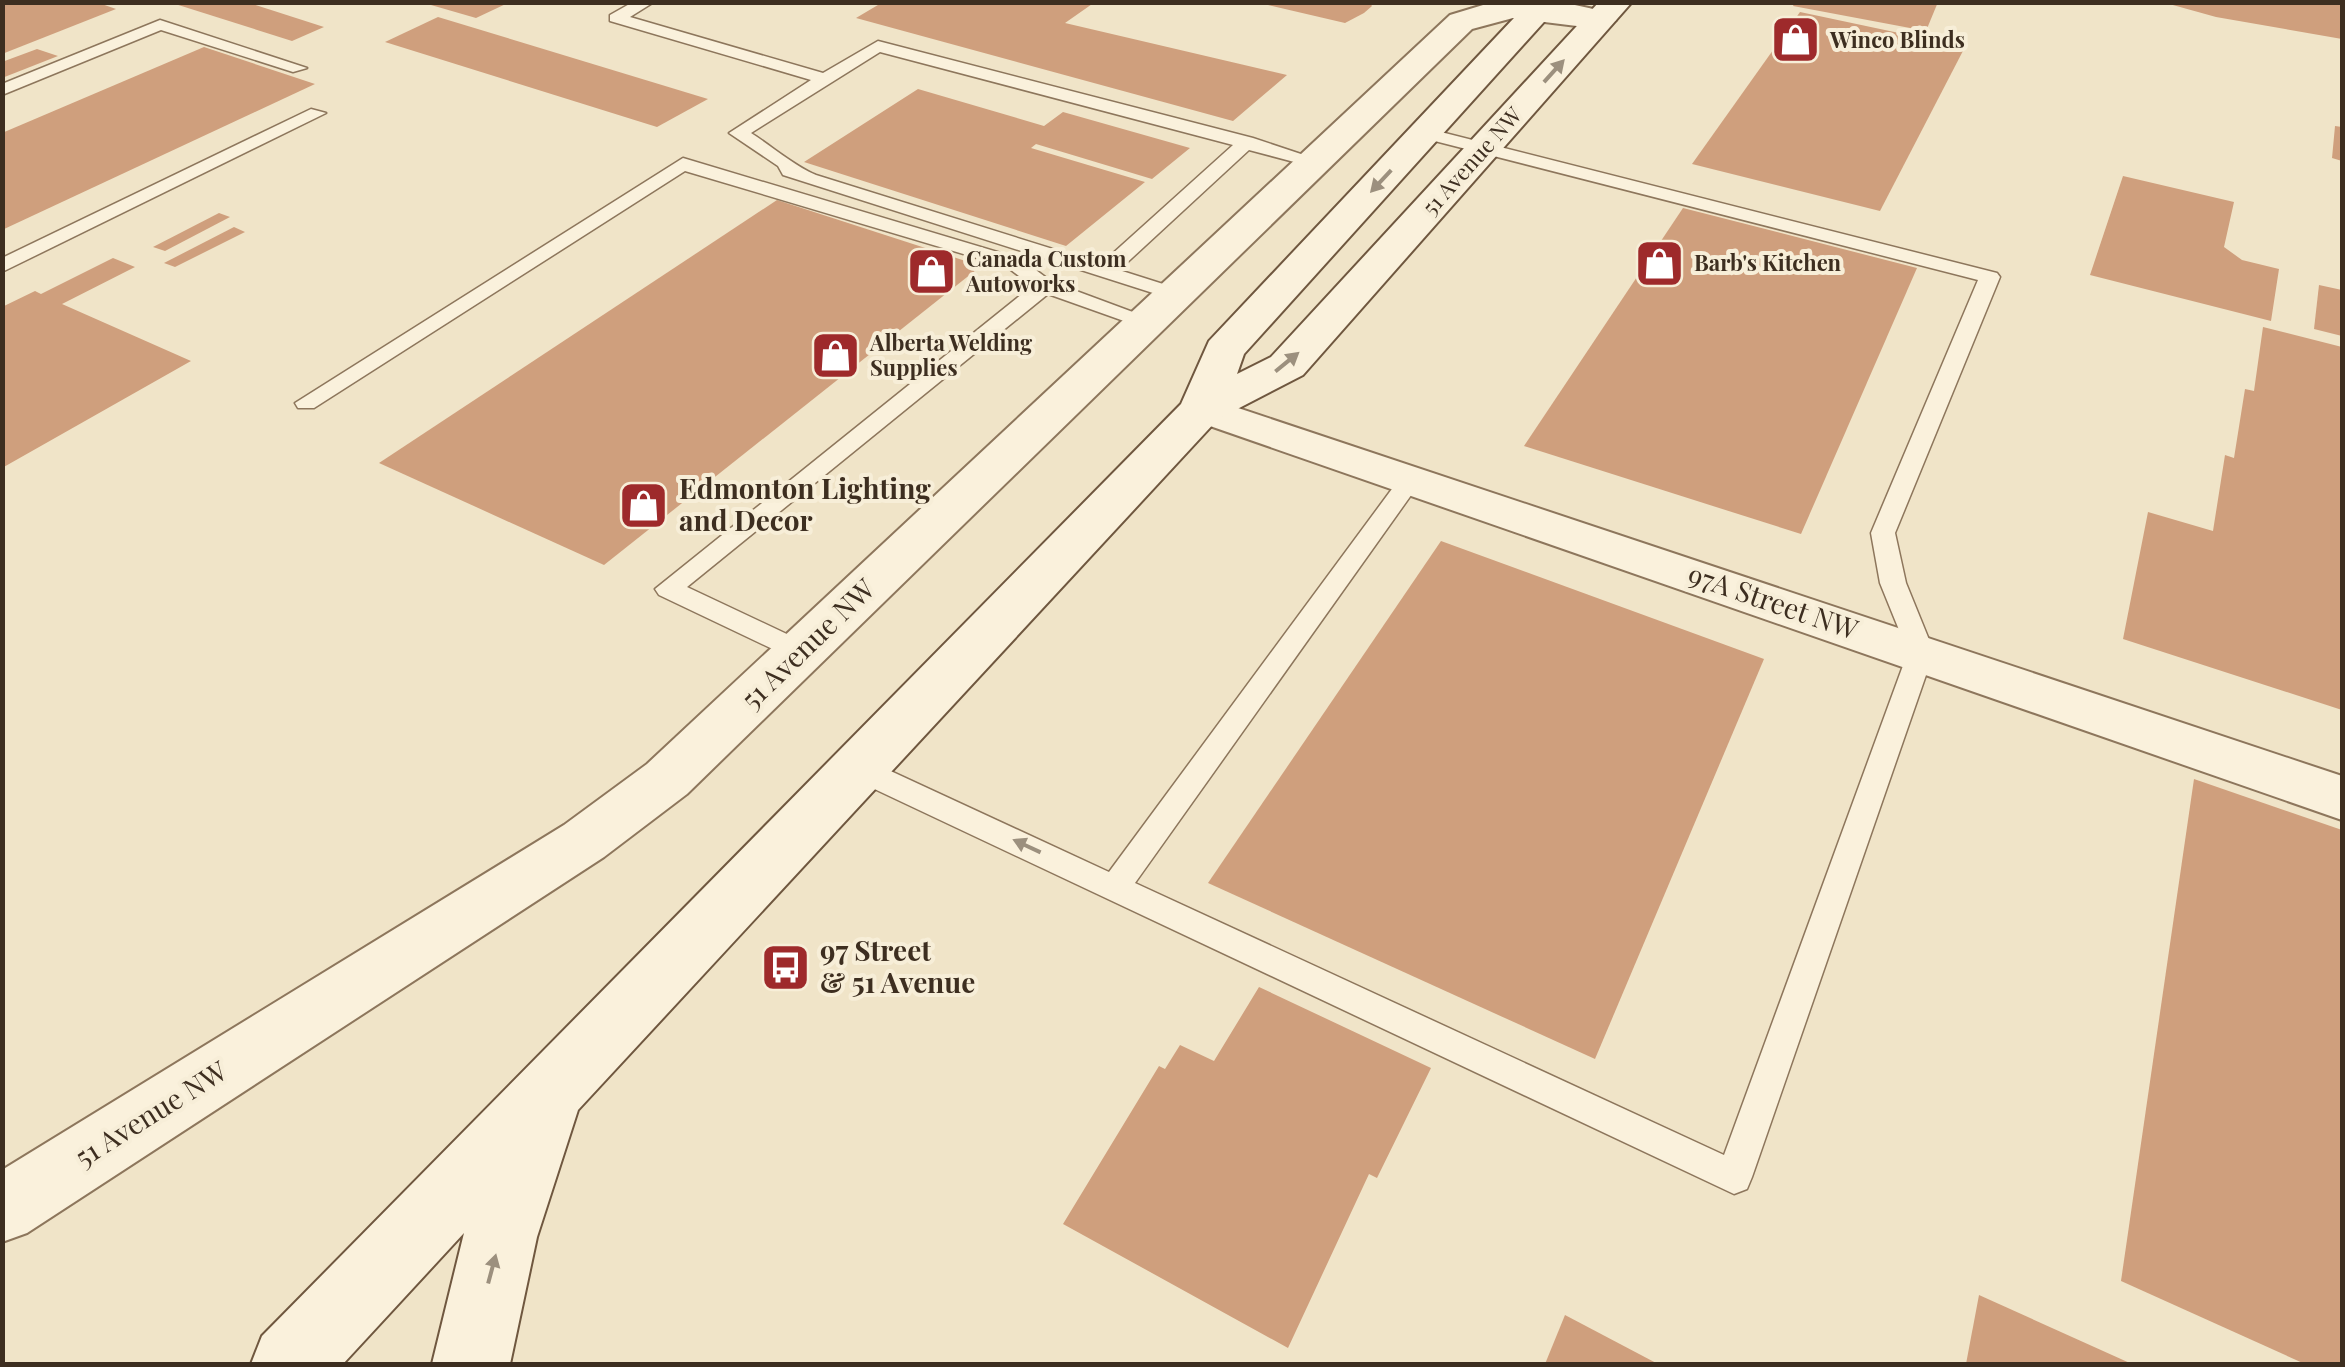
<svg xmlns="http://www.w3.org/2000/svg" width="2345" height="1367" font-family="'Playfair Display',serif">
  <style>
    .building { fill: #cf9f7d }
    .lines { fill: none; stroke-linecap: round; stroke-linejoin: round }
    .lane-casing { stroke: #8d765c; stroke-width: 3 }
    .street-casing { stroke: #8d765c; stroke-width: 4 }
    .secondary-casing { stroke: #6f573f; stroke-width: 4 }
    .lane { fill: #faf1dc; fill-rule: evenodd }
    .street { fill: #faf1dc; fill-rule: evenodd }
    .secondary { fill: #faf1dc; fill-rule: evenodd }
    .oneway { fill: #9c907e }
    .labels { text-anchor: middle; stroke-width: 8; stroke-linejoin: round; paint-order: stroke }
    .far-poi-label { font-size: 22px; font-weight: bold; fill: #3d2e20; stroke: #f7eed8; text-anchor: start }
    .far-street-label { font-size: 22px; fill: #3d2e20; stroke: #f7eed8 }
    .poi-label { font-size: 28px; font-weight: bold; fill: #3d2e20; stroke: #f7eed8; text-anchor: start }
    .street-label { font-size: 28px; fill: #3d2e20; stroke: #f7eed8 }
  </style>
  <rect width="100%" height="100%" fill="#f0e4c8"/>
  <g class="building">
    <polygon points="2,2 96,2 116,9 2,54"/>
    <polygon points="246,2 324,27 292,41 172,3"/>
    <polygon points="436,2 510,2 476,18 431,5"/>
    <polygon points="883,2 1095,2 1065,23 1287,75 1233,121 856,18"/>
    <polygon points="1369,2 1372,6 1364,13 1345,23 1264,4"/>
    <polygon points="1795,2 1938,2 1926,31 1793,6"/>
    <polygon points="2162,2 2342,2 2342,39 2216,17"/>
    <polygon points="1800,12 1965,47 1880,211 1692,164"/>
    <polygon points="438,17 708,99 657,127 385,42"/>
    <polygon points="204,47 315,84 2,230 2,133"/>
    <polygon points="37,49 58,56 2,78 2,62"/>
    <polygon points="918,89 1044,126 1063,112 1190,148 1152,179 1036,144 1031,148 1145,182 1066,246 804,162"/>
    <polygon points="2335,126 2342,127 2342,161 2332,158"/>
    <polygon points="2123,176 2234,202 2224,247 2242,260 2279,269 2271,321 2090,275"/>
    <polygon points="777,200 981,266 604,565 379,463"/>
    <polygon points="1683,208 1917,268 1801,534 1524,446"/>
    <polygon points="219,213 230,217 165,251 153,247"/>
    <polygon points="234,227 245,232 175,267 164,263"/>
    <polygon points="113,258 135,267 62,304 191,361 2,468 2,307 35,291 41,294"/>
    <polygon points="2319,285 2342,290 2342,336 2314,329"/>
    <polygon points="2263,327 2342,347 2342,710 2123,639 2148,512 2213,531 2225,455 2234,458 2245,389 2254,391"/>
    <polygon points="1441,541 1764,659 1595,1059 1208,883"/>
    <polygon points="2194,779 2342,830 2342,1364 2305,1364 2121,1281"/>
    <polygon points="1259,987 1431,1068 1377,1178 1369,1174 1288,1348 1063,1224 1159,1066 1165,1069 1180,1045 1214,1061"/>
    <polygon points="1979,1295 2132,1364 1966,1364"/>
    <polygon points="1565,1315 1658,1364 1545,1364"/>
  </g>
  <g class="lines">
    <defs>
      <g id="lane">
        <path d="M633,2h21l-24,15 193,56 55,-32 375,97 69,23 -9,6 -64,-17 -130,120 63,20v8l-7,2 -392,-125 -5,-9 -49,-33 82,-53 -201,-59v-6zM880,52l353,93 -132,119 -285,-89c-23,-10 -43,-28 -65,-42z"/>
        <polygon points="160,20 307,68 293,72 161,30 2,95 2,84"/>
        <polygon points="311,109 326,113 2,272 2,258"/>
        <polygon points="1425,128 1997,273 2000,277 1895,533 1906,583 1934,652 1752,1177 1747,1189 1734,1194 849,777 845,769 849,761 869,761 1109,872 1403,474 1419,474 1423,479 1419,484 1135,883 1724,1155 1908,652 1880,583 1871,533 1978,280 1419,137 1416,133"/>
        <polygon points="683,158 1021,259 1052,282 1157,321 1154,326 1138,326 1048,294 687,587 810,645 813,652 810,659 800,662 659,595 655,589 1032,286 1007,267 685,171 314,408 298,408 295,403"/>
      </g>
      <g id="street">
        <polygon points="1493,2 1561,2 1612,13 1616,20 1601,29 1513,18 1472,29 687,794 604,857 27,1233 2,1242 2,1170 564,825 647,764 1450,15"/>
        <polygon points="1202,396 2342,776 2342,820 1187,418 1180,409 1187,400"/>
      </g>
      <polygon id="secondary" points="1529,2 1562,2 1244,354 1237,374 1271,357 1599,2 1632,2 1303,375 1218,419 578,1110 537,1237 510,1364 432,1364 464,1233 343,1364 251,1364 262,1336 1181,404 1209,341"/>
    </defs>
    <use href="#lane" class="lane-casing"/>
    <use href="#street" class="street-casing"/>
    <use href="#secondary" class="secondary-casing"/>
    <use href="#lane" class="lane"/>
    <use href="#street" class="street"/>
    <use href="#secondary" class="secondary"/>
  </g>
  <defs><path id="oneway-solid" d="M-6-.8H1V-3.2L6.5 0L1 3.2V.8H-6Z" transform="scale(2.5)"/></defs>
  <g class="oneway">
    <use href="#oneway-solid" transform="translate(1554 71) rotate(-48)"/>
    <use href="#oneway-solid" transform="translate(1381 181) rotate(133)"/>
    <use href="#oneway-solid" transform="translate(1287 362) rotate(-39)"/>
    <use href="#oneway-solid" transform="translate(1027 846) rotate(-155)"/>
    <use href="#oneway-solid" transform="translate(492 1269) rotate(-75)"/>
  </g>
  <defs>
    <symbol id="shop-square" viewBox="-11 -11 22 22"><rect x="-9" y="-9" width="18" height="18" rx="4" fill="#9e2a2b" stroke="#f7eed8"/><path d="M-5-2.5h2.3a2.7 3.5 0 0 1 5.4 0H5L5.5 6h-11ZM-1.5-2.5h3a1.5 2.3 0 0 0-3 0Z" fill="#fff"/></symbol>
    <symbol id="bus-square" viewBox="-11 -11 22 22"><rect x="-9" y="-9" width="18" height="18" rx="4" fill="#9e2a2b" stroke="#f7eed8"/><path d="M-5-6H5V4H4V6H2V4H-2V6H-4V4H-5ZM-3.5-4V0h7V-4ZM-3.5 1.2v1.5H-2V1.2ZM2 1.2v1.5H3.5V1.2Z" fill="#fff"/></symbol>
  </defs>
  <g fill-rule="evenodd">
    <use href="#shop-square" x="1768" y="12" width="55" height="55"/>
    <use href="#shop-square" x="1632" y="236" width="55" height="55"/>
    <use href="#shop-square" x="904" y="244" width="55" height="55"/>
    <use href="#shop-square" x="808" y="328" width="55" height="55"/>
    <use href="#shop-square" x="616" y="478" width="55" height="55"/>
    <use href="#bus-square" x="758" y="940" width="55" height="55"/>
  </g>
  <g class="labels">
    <g class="far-poi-label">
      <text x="1830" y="48">Winco Blinds</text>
      <text x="966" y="267">Canada Custom<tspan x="966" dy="25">Autoworks</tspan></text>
      <text x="1694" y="271">Barb's Kitchen</text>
      <text x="870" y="351">Alberta Welding<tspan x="870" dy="25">Supplies</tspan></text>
    </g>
    <g class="far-street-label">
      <text transform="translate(1472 161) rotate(-48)" y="8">51 Avenue NW</text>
    </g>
    <g class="poi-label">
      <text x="679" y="499">Edmonton Lighting<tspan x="679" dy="32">and Decor</tspan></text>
      <text x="820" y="961">97 Street<tspan x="820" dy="32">&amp; 51 Avenue</tspan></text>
    </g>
    <g class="street-label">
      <text transform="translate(1773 602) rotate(19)" y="10">97A Street NW</text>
      <text transform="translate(808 644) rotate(-44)" y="10">51 Avenue NW</text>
      <text transform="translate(151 1114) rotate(-32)" y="10">51 Avenue NW</text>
    </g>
  </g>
  <rect width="2345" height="1367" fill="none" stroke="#3d2e20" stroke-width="10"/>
</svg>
